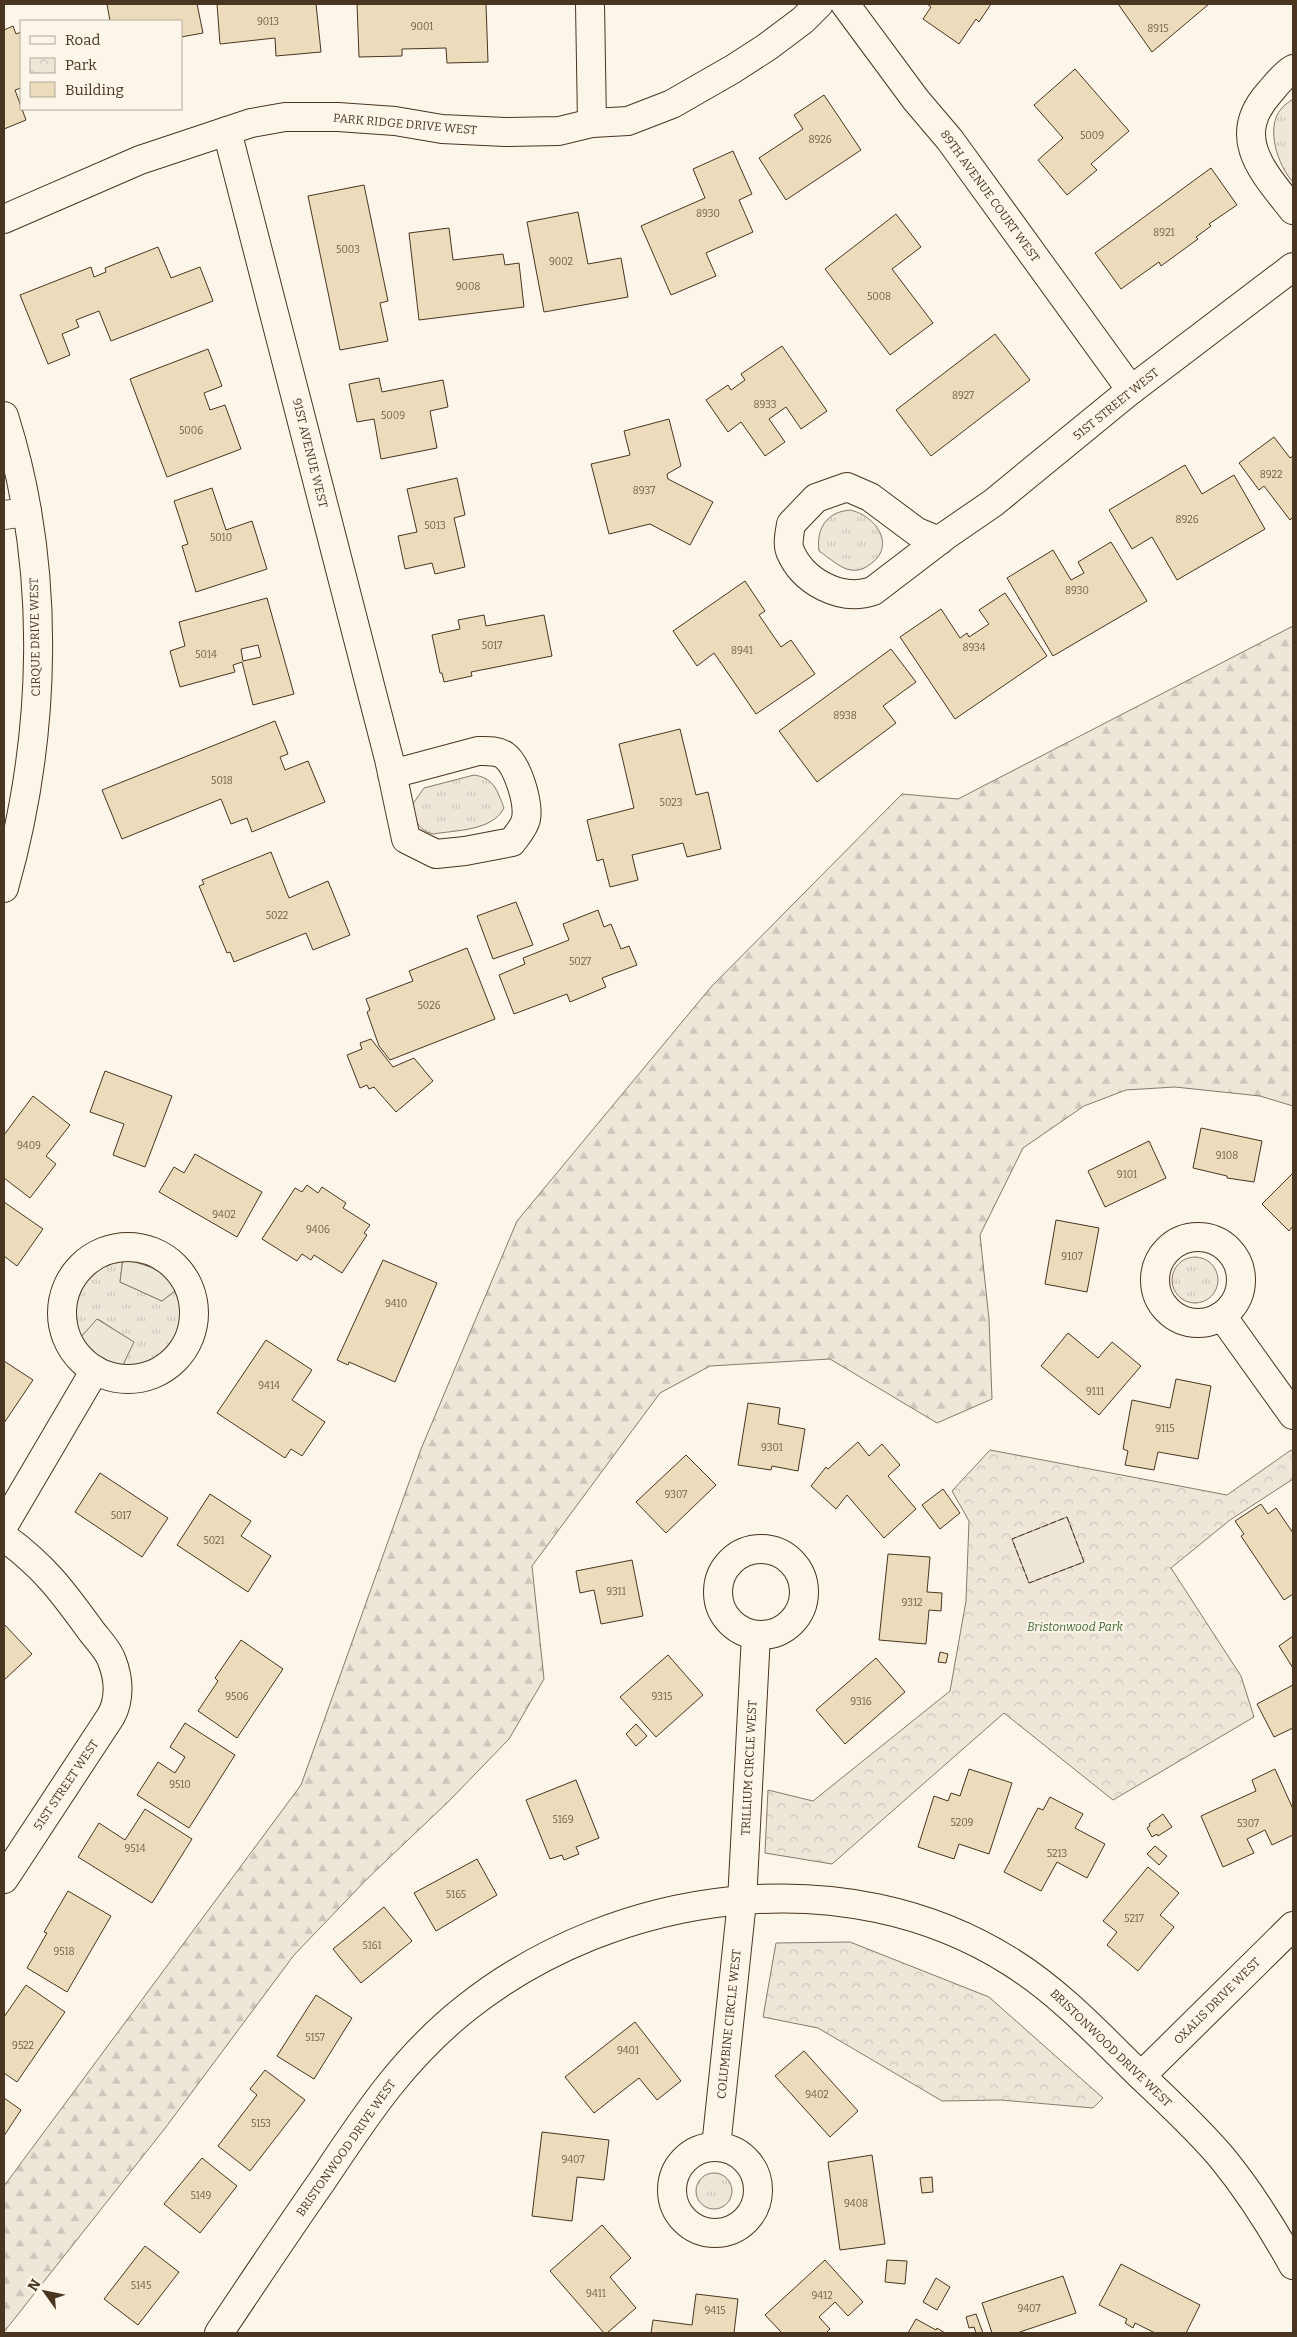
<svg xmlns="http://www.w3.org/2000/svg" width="1297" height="2337" font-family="Bitter,serif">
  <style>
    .grass { fill: url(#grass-tufts); stroke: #887966 }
    .forest { fill: url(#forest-firs); stroke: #887966 }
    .park { fill: url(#park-crowns); stroke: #887966 }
    .pitch { fill: #ede6d9; stroke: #887966 }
    .parking { fill: #ede7d9; stroke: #887966 }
    .building { fill: #ecdcbc; stroke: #4a3520; fill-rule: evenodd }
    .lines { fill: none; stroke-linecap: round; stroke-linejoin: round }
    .minor-casing { stroke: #4a3520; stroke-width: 30 }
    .tertiary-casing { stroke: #4a3520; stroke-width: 30 }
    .minor { stroke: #fbf6e9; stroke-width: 28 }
    .tertiary { stroke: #fbf6e9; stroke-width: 28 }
    .fence { stroke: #4a3520; stroke-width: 1; stroke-dasharray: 6 2.5; stroke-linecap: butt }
    .labels { text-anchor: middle; stroke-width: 4; stroke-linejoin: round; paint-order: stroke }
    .number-label { font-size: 10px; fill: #725f47 }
    .street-label { font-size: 12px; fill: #4a3520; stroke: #fbf6e9 }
    .park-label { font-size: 12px; font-style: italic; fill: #436837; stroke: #fbf6e9 }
  </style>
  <defs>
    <pattern id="grass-tufts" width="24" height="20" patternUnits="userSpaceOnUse" patternTransform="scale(1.25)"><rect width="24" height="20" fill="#ede6d9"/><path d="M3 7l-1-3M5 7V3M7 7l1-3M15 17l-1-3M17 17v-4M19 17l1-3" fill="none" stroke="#cdc6ba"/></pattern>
    <pattern id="forest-firs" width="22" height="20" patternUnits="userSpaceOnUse" patternTransform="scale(1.25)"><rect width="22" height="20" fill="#ede6d9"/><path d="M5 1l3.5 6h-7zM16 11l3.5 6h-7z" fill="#cdc6ba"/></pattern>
    <pattern id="park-crowns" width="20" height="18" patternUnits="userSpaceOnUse" patternTransform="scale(1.25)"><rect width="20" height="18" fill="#ede6d9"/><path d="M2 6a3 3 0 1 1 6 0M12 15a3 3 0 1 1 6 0" fill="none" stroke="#cdc6ba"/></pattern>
  </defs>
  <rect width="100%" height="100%" fill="#fbf6e9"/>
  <g class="grass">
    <path d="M1293,99v83c-15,-16 -28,-54 -12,-73 3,-4 8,-7 12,-10z"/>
    <path d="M850,510c27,6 47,37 19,55 -5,4 -11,6 -18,5 -10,-1 -23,-13 -32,-19 -3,-23 8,-39 31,-41z"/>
    <path d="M474,775c20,3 23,15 30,33 -12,23 -47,22 -71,26 -16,-4 -17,-14 -21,-29l12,-17z"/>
    <circle cx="1195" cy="1280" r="23"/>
    <path d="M123,1258l-3,24 42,19 14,-11c17,20 1,58 -20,69 -11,6 -22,7 -34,8l11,-25 -35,-23 -18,19c-14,-41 0,-70 43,-80z"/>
    <circle cx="714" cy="2191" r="18"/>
  </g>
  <polygon class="forest" points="1293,626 1293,1106 1260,1096 1175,1087 1126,1090 1084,1106 1023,1148 980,1235 989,1319 992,1399 937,1423 830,1359 710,1366 660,1393 532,1566 544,1679 509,1739 449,1801 367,1879 294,1955 166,2127 4,2332 4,2186 301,1785 421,1449 517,1221 711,987 902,794 958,799"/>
  <g class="park">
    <polygon points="990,1450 1227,1495 1291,1450 1293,1453 1293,1479 1230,1520 1171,1568 1241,1676 1254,1717 1113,1800 1004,1713 832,1864 765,1853 768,1790 813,1801 950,1691 966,1601 969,1521 952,1491"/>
    <polygon points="850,1942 989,1997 1103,2098 1093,2108 1001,2100 942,2101 818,2028 763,2017 776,1943"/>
  </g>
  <polygon class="pitch" points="1067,1517 1084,1562 1029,1583 1012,1539"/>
  <g class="parking">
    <polygon points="123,1258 150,1267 164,1274 171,1281 176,1290 162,1301 120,1282"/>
    <polygon points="97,1319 134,1342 122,1367 94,1358 80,1338"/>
  </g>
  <g class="building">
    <polygon points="107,4 197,4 203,33 181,37 181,21 110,21"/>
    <polygon points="217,4 316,4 321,52 276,56 275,38 220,44"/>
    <polygon points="357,4 486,4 488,62 447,63 446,48 402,49 402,56 359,57"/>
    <polygon points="927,4 991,4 979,22 976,19 959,44 923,19 931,7"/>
    <polygon points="1118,4 1209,4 1152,52"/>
    <polygon points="13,26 16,34 21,32 21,88 15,90 26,120 4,129 4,30"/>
    <polygon points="1075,69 1129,131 1091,164 1097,170 1067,195 1038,160 1063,138 1034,105"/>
    <polygon points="824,95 861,150 786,200 759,158 803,129 794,115"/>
    <polygon points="733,151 752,194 739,200 753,232 706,253 716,276 671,295 641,226 705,198 693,169"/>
    <polygon points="1211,168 1237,205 1209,224 1211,226 1196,237 1198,239 1161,266 1159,262 1121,289 1095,253"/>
    <polygon points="364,185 388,301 380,303 388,341 340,350 308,196"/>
    <polygon points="578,212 588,264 621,258 628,297 544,312 527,222"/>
    <polygon points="896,214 921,247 892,269 933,323 890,355 825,269"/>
    <polygon points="449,228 453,260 503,254 505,265 519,263 524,307 419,320 409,233"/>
    <polygon points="158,247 171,278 200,267 213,301 111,341 99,311 76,320 79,327 62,334 70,355 48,364 20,295 91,267 94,277 106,272 105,268"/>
    <polygon points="995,334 1030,380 931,456 896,410"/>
    <polygon points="782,346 827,411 801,429 786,407 769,419 785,442 765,456 741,422 728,432 706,400 728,385 731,390 745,380 741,374"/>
    <polygon points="208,349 222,386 204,393 210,410 225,405 241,449 167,477 130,379"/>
    <polygon points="379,378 382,392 443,380 448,407 430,411 437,448 381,459 374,419 357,422 349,384"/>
    <polygon points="669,419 681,466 667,474 668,479 713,502 690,545 650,524 609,534 591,464 630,455 624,431"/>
    <polygon points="1274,437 1290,458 1293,456 1293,517 1290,520 1264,486 1259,490 1239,463"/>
    <polygon points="1185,465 1202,494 1234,475 1265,529 1177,580 1152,537 1132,549 1109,510"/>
    <polygon points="457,478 465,515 454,518 465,567 435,574 432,563 405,569 398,536 417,532 407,489"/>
    <polygon points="212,488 226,530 252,521 267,569 196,592 182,546 188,544 174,501"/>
    <polygon points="1111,542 1147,601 1053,656 1007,578 1053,550 1071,580 1084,573 1078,562"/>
    <polygon points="745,581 765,611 759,615 781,647 791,640 815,674 756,714 714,653 697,666 673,631"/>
    <polygon points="1005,593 1047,656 955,719 900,637 941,609 960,638 967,633 969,637 989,624 979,610"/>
    <path d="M267,598l27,96 -41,11 -11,-43 -9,3 2,7 -55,15 -10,-36 15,-5 -6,-24zM258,645l3,12 -18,4 -2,-12z"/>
    <polygon points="484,615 486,626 544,615 552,656 471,672 472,676 444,682 442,673 440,673 432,635 460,629 458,620"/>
    <polygon points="891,649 916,682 883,706 896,723 817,782 779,731"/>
    <polygon points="275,721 288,754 280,757 285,770 308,761 325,802 252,832 247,818 231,824 221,799 122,839 102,790"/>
    <polygon points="680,729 696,795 708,792 721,849 687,857 683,843 632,855 638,880 610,887 603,859 597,861 587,820 634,808 619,744"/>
    <polygon points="271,852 289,898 328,881 350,935 313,950 306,933 234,962 230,952 227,953 199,886 204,884 202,880"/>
    <polygon points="516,902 533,945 493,959 477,916"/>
    <polygon points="598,910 604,927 611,924 621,949 629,946 637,965 602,978 606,987 570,1002 567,994 514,1014 499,975 525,964 523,958 569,940 563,924"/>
    <polygon points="467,948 495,1019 390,1060 379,1046 367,1012 370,1010 366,999 413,981 409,971"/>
    <polygon points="371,1039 393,1067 414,1058 433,1081 396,1112 374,1087 369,1089 367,1085 360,1088 347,1055 362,1049 360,1043"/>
    <polygon points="105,1071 172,1096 145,1167 113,1155 124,1124 90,1112"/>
    <polygon points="33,1096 70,1125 46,1156 56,1164 30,1198 4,1178 4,1135"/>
    <polygon points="1201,1128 1262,1141 1254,1182 1227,1178 1227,1176 1193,1168"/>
    <polygon points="1149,1141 1166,1178 1105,1207 1088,1171"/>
    <polygon points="195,1154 262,1192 237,1237 159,1192 174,1167 184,1173"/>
    <polygon points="1293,1173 1293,1226 1289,1231 1262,1204"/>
    <polygon points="307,1185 318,1193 322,1187 346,1203 343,1208 370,1225 364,1233 367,1235 342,1273 314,1255 311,1260 302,1254 297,1261 262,1239 295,1188 302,1192"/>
    <polygon points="4,1202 43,1229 17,1266 4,1256"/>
    <polygon points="1056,1220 1099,1228 1087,1292 1045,1284"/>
    <polygon points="383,1260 437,1283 395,1382 349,1362 348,1365 337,1360"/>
    <polygon points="1068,1333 1098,1358 1112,1342 1141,1366 1099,1415 1041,1366"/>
    <polygon points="266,1340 312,1370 292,1400 325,1422 302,1456 291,1449 285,1458 217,1413"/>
    <polygon points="4,1361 33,1380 4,1423"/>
    <polygon points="1176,1379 1211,1386 1198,1459 1158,1452 1154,1470 1125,1465 1128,1451 1123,1449 1132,1400 1170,1408"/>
    <polygon points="748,1403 780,1408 778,1424 805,1429 798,1471 772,1466 771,1470 738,1465"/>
    <polygon points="858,1442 869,1456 882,1444 900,1465 888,1476 916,1509 884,1538 847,1495 836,1509 811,1486 826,1467 828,1469"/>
    <polygon points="686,1455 716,1485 666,1533 636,1502"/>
    <polygon points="100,1473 168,1518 142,1557 75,1512"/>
    <polygon points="943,1489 960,1513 940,1529 922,1505"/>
    <polygon points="210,1494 251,1521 241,1536 271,1556 248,1592 177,1545"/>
    <polygon points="1261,1504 1268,1514 1276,1508 1293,1533 1293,1594 1284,1600 1241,1536 1244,1534 1235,1521"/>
    <polygon points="888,1554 930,1557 927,1592 942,1593 941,1611 929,1610 926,1644 879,1640"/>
    <polygon points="632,1560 643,1616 601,1624 594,1590 580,1593 576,1571"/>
    <polygon points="4,1624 32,1654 4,1680"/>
    <polygon points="1293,1636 1293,1668 1279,1646"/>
    <polygon points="241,1640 283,1669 237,1738 198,1711 218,1681 215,1678"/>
    <polygon points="940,1652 948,1654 946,1663 938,1662"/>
    <polygon points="668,1655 703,1695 656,1737 620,1697"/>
    <polygon points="876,1658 905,1692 845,1744 816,1710"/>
    <polygon points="1293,1685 1293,1728 1274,1737 1257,1704"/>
    <polygon points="185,1723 235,1755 189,1828 137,1795 158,1762 175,1773 185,1757 170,1747"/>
    <polygon points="636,1724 647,1736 636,1746 626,1734"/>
    <polygon points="969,1769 1012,1783 989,1854 959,1844 954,1859 918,1847 934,1796 948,1801 951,1793 960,1796"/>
    <polygon points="1275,1769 1293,1809 1293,1835 1272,1845 1265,1830 1247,1839 1254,1853 1223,1867 1201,1816 1256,1791 1252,1780"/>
    <polygon points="576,1780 599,1838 576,1847 579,1854 564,1860 562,1855 550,1859 526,1800"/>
    <polygon points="1050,1797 1083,1814 1075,1828 1105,1844 1087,1878 1057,1862 1041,1891 1004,1872 1038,1808 1043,1810"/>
    <polygon points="145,1809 192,1839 152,1903 78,1857 99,1823 125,1840"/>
    <polygon points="1163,1814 1172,1827 1158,1836 1157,1834 1152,1837 1147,1828 1150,1826 1149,1824"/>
    <polygon points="1155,1846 1167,1856 1159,1865 1147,1854"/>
    <polygon points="477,1859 497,1895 436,1931 414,1893"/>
    <polygon points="1148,1867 1179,1893 1160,1915 1174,1927 1138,1971 1107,1945 1117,1932 1103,1921"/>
    <polygon points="68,1891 111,1916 67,1992 27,1968 47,1933 44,1932"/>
    <polygon points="384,1907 412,1941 361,1983 333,1949"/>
    <polygon points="26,1985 65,2012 17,2082 4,2073 4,2017"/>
    <polygon points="316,1995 352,2018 314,2079 277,2056"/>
    <polygon points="635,2022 681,2081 657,2100 639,2078 594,2113 565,2077"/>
    <polygon points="804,2051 858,2111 830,2137 775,2076"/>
    <polygon points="265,2070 305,2100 250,2171 218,2146 257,2095 250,2089"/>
    <polygon points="4,2098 21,2110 4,2136"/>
    <polygon points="542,2132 609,2140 604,2180 577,2177 572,2221 532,2216"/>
    <polygon points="872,2155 885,2244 840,2250 828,2162"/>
    <polygon points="202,2158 237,2186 200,2233 164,2204"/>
    <polygon points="932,2177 933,2192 922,2193 920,2178"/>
    <polygon points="602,2225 631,2258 610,2277 636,2308 607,2333 604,2333 550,2271"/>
    <polygon points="145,2246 179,2272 138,2325 104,2299"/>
    <polygon points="825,2260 863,2302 848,2316 835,2302 819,2317 830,2329 826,2333 782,2333 765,2315"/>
    <polygon points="887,2260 907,2261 905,2284 885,2282"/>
    <polygon points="1121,2264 1200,2305 1186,2333 1155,2333 1135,2323 1133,2328 1125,2323 1127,2319 1099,2305"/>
    <polygon points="1063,2276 1076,2313 1017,2333 992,2333 982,2303"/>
    <polygon points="936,2278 950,2287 937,2310 923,2302"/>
    <polygon points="696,2294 738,2299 734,2333 651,2333 653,2320 692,2325"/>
    <polygon points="976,2314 983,2333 976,2333 974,2327 969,2328 966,2317"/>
    <polygon points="916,2319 936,2330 937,2328 945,2333 908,2333"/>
  </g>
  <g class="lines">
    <defs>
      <g id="minor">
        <polyline points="590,4 592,123"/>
        <polyline points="845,4 916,100 950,140 1131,390"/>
        <path d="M1293,69c-10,6 -17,16 -24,24 -40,45 -5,80 24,117"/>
        <path d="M227,131l162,628 17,80 30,15 29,-3 47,-9c5,-7 12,-14 14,-23 3,-16 -8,-54 -22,-64 -8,-5 -17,-4 -26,-4l-86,23"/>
        <polyline points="4,219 140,160 251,123 285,117 338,117 395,121 442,129 505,132 559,131 592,123 628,121 672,104 733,69 767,47 803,20 819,4"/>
        <polyline points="4,515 27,512"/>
        <path d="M939,541l-22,-9 -47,-35 -23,-10 -31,11 -25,26c-1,7 -4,20 -1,27 13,31 51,51 83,40l72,-55 48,-33 138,-113 162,-123"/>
        <circle cx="1198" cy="1280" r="43"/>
        <circle cx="128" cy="1313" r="66"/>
        <polyline points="1222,1316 1293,1415"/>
        <polyline points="4,1525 95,1370"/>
        <path d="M4,1537c41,30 59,55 88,95 7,9 17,19 20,29 7,18 8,38 -1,55l-107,163"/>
        <circle cx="761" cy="1592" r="43"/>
        <polyline points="1141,2076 1293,1926"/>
        <polyline points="716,2147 742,1901 756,1635"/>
        <circle cx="715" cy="2190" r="43"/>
        <path d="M219,2333c34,-51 68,-102 103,-152 44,-66 81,-123 144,-173 150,-119 379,-151 545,-46 48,30 87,72 127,111 29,28 59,55 85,86 27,33 49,68 70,106"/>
      </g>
      <path id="tertiary" d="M4,416c48,151 43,320 0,472"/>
    </defs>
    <use href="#minor" class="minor-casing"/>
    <use href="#tertiary" class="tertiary-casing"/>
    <use href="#minor" class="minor"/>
    <use href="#tertiary" class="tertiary"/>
    <polygon class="fence" points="1067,1517 1084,1562 1029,1583 1012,1539"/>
  </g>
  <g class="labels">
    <g class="number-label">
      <text x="268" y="25">9013</text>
      <text x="422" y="30">9001</text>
      <text x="1158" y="32">8915</text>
      <text x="1092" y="139">5009</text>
      <text x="820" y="143">8926</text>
      <text x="708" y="217">8930</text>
      <text x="1164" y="236">8921</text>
      <text x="348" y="253">5003</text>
      <text x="561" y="265">9002</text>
      <text x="468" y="290">9008</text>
      <text x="879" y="300">5008</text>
      <text x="963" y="399">8927</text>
      <text x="765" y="408">8933</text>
      <text x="393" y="419">5009</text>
      <text x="191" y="434">5006</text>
      <text x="1271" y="478">8922</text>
      <text x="644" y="494">8937</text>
      <text x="1187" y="523">8926</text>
      <text x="435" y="529">5013</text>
      <text x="221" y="541">5010</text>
      <text x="1077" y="594">8930</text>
      <text x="492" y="649">5017</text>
      <text x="974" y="651">8934</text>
      <text x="742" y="654">8941</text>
      <text x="206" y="658">5014</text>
      <text x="845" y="719">8938</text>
      <text x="222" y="784">5018</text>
      <text x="671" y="806">5023</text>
      <text x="277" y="919">5022</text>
      <text x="580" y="965">5027</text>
      <text x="429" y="1009">5026</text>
      <text x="29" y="1149">9409</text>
      <text x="1227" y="1159">9108</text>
      <text x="1127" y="1178">9101</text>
      <text x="224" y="1218">9402</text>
      <text x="318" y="1233">9406</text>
      <text x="1072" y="1260">9107</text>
      <text x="396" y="1307">9410</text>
      <text x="269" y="1389">9414</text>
      <text x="1095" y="1395">9111</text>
      <text x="1165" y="1432">9115</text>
      <text x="772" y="1451">9301</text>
      <text x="676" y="1498">9307</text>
      <text x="121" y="1519">5017</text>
      <text x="214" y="1544">5021</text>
      <text x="616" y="1595">9311</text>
      <text x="912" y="1606">9312</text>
      <text x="237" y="1700">9506</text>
      <text x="662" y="1700">9315</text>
      <text x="861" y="1705">9316</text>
      <text x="180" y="1788">9510</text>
      <text x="563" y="1823">5169</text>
      <text x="962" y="1826">5209</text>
      <text x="1248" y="1827">5307</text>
      <text x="135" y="1852">9514</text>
      <text x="1057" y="1857">5213</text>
      <text x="456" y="1898">5165</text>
      <text x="1134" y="1922">5217</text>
      <text x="372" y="1949">5161</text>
      <text x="64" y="1955">9518</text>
      <text x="315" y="2041">5157</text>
      <text x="23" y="2049">9522</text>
      <text x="628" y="2054">9401</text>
      <text x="817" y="2098">9402</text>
      <text x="261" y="2127">5153</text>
      <text x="573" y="2163">9407</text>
      <text x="201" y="2199">5149</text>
      <text x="856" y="2207">9408</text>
      <text x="141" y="2289">5145</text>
      <text x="596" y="2297">9411</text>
      <text x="822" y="2299">9412</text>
      <text x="1029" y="2312">9407</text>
      <text x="715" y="2314">9415</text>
    </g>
    <g class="street-label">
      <text transform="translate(405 124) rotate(5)" y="4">PARK RIDGE DRIVE WEST</text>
      <text transform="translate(990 196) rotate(54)" y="4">89TH AVENUE COURT WEST</text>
      <text transform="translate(1116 404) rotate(-39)" y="4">51ST STREET WEST</text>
      <text transform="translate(310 453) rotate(76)" y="4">91ST AVENUE WEST</text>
      <text transform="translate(35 637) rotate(-91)" y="4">CIRQUE DRIVE WEST</text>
      <text transform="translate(749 1768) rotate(-87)" y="4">TRILLIUM CIRCLE WEST</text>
      <text transform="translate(66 1785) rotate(-56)" y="4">51ST STREET WEST</text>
      <text transform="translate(1217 2001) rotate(-45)" y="4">OXALIS DRIVE WEST</text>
      <text transform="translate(729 2024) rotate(-84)" y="4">COLUMBINE CIRCLE WEST</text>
      <text transform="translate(1111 2048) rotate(44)" y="4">BRISTONWOOD DRIVE WEST</text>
      <text transform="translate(346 2148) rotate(-55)" y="4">BRISTONWOOD DRIVE WEST</text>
    </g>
    <g class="park-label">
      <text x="1075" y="1631">Bristonwood Park</text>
    </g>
  </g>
  <rect width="1297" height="2337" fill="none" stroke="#4a3520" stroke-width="10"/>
  <rect x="20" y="20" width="162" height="90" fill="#fbf6e9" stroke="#b4a999"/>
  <rect x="30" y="36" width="25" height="8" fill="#fbf6e9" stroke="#b4a999"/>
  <text x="65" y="45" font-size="15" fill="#4a3520">Road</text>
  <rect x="30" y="58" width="25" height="15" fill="url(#park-crowns)" stroke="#b4a999"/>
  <text x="65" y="70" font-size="15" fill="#4a3520">Park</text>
  <rect x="30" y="82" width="25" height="15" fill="#ecdcbc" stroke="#b4a999"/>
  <text x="65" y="95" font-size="15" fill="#4a3520">Building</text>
  <g transform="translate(45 2292) rotate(303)" stroke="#fbf6e9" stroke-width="4" paint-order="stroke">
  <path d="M0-4L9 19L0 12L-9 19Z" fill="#4a3520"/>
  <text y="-8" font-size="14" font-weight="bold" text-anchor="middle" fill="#4a3520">N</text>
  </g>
</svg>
